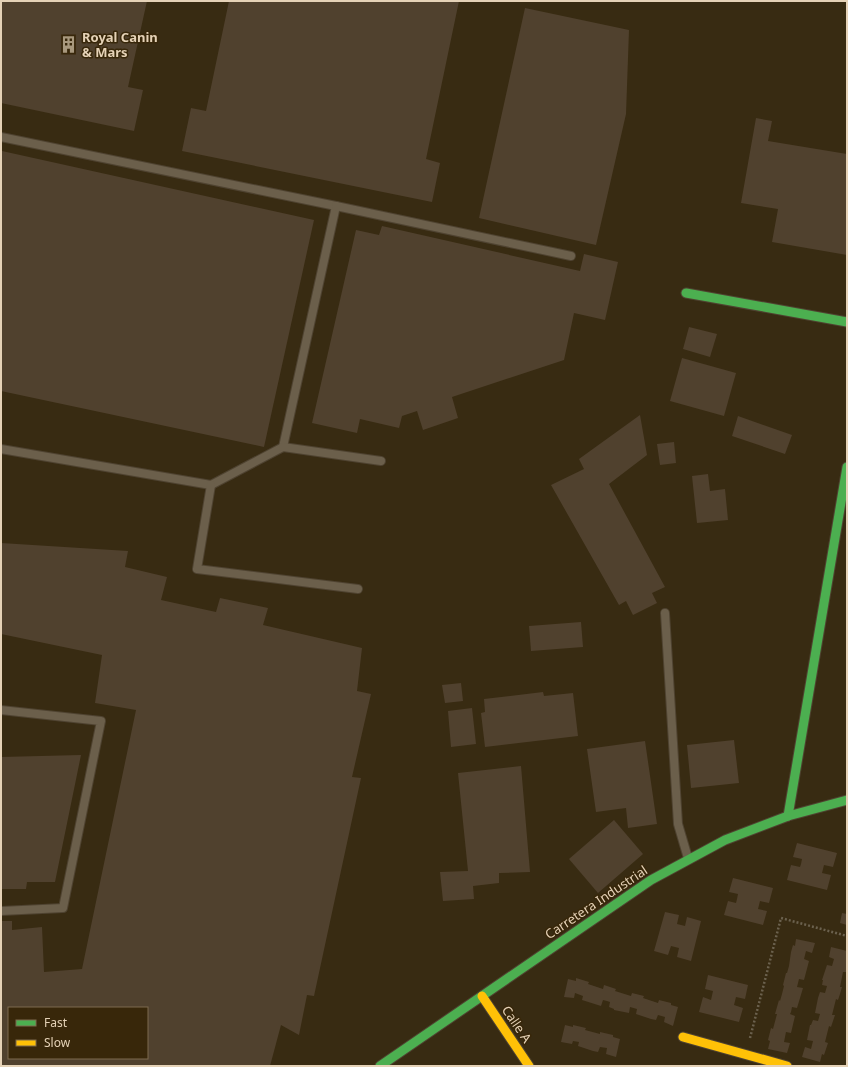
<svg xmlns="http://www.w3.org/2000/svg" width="848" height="1067" font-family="'Noto Sans',sans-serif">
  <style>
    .building { fill: #50412e; fill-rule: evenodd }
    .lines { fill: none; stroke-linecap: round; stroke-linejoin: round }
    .lane-casing { stroke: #4f4331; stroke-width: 10 }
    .fast-casing { stroke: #4f4331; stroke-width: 11 }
    .slow-casing { stroke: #4f4331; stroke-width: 11 }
    .path { stroke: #6b614e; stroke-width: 2.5; stroke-dasharray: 2 2; stroke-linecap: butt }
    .lane { stroke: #6b5f4b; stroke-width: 8 }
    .fast { stroke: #4caf50; stroke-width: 9 }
    .slow { stroke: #ffc107; stroke-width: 9 }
    .labels { text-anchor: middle; stroke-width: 3; stroke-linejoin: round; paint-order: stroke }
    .poi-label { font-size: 13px; font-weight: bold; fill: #e5d2b7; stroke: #38270a; text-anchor: start }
    .street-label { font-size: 13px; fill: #e5d2b7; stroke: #38270a }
  </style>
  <rect width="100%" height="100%" fill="#382b12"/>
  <g class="building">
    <polygon points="1,1 147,1 128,87 143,90 134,131 1,103"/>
    <polygon points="229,1 459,1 426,159 440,163 432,202 182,151 191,108 206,111"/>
    <polygon points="525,8 629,30 626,114 596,245 479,218"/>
    <polygon points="756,118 772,121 768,141 847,154 847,255 772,242 778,209 741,203"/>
    <polygon points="2,151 314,220 264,447 1,391 1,158"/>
    <polygon points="382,226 580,271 584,254 618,262 605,320 574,313 564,360 452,397 458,418 423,430 417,411 402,416 399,428 360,419 357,433 312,423 356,230 379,235"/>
    <polygon points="689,327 717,334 710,357 683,349"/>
    <polygon points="682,358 736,373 724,416 670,401"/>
    <polygon points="640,415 647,455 609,484 665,587 652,593 657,603 633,615 626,601 619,605 551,485 584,469 579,459"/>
    <polygon points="738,416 792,435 785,454 732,436"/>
    <polygon points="674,442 676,463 660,465 657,444"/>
    <polygon points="708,474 710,491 725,489 728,520 697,523 692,476"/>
    <path d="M1,543l127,8 -3,16 42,10 -6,23 55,12 4,-14 48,10 -5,17 99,23 -5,43 14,3 -19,83 9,1 -47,218 -7,-1 -8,40 -18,-10 -11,41h-269v-145h11v9l30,-3 2,45 38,-3 54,-259 -41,-7 7,-48 -101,-21zM9,1008h138v50h-138z"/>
    <polygon points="581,622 583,647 531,651 529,626"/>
    <polygon points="461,683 463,701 445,703 442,685"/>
    <polygon points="543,692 544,696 573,693 578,736 485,747 481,713 485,712 484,699"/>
    <polygon points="472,708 476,744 451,747 448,711"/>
    <polygon points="734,740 739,783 691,788 687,745"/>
    <polygon points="645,741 657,824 628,828 626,808 596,812 587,749"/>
    <polygon points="81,755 55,882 27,882 26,889 1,889 1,757"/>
    <polygon points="521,766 530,872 499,873 499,883 473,886 474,899 443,901 440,872 468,871 458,773"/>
    <polygon points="614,820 643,854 598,893 569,859"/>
    <polygon points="797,843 837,853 833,867 824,865 822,873 831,875 827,890 787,880 791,865 800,867 801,864 802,859 793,857"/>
    <polygon points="733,878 773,888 769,903 760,901 758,909 767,911 763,925 724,915 728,901 736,903 737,899 738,894 729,892"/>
    <polygon points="665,912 679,915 677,924 685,926 687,917 701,921 691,961 677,957 679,948 671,946 668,955 654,951"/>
    <polygon points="842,913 847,914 847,925 840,923"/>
    <polygon points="796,939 815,943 812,953 806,951 804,959 809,961 804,980 799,979 797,987 803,988 797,1008 792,1007 791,1012 790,1014 795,1016 791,1033 786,1032 784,1042 790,1043 787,1053 768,1049 770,1041 768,1040 771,1028 773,1029 777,1014 775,1014 779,1000 780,1001 782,994 784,986 783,985 786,973 787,973 789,966 791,952 793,945 795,946"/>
    <polygon points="831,947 847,951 847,968 846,972 843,972 840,987 842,987 840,994 838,1000 836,999 832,1015 835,1015 831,1027 829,1026 825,1042 828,1043 824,1055 822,1054 820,1062 802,1057 805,1047 811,1049 813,1041 807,1040 810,1025 811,1025 813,1020 818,1021 820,1014 815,1013 818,998 820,992 825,993 827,986 822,985 823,980 822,980 827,965 832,966 834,959 829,957"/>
    <polygon points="708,975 748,985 745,999 736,997 734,1005 743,1008 739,1022 699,1012 703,997 711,1000 713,991 705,989"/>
    <polygon points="576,978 589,982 588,984 603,989 604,985 616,989 615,991 631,996 632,993 644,996 643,998 658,1003 659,1000 671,1003 671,1005 678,1007 673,1026 664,1022 665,1017 658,1015 656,1020 651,1019 636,1014 637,1009 630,1007 629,1013 614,1010 614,1009 609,1007 610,1002 607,1001 603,1000 601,1006 582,1000 583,996 575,993 574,998 564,997 568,979 576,981"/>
    <polygon points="565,1025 573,1027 573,1025 586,1028 585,1030 600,1034 600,1032 613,1035 613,1037 620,1039 616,1057 606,1054 607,1048 600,1047 598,1052 593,1051 578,1046 579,1042 573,1041 572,1044 561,1042"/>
  </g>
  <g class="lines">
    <defs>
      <g id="lane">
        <polyline points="1,137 336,206 283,447 211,485 1,449"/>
        <polyline points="336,206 571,256"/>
        <polyline points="283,447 381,461"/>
        <polyline points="211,485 197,569 358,589"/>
        <polyline points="665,613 678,824 688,858"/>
        <polyline points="1,710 101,721 63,908 1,911"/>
      </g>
      <g id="fast">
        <polyline points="686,293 847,322"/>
        <polyline points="788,816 847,467"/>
        <polyline points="380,1066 651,880 725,840 788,816 847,800"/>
      </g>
      <g id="slow">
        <polyline points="482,996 529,1066"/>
        <polyline points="683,1037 787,1066"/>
      </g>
    </defs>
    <use href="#lane" class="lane-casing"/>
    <use href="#fast" class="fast-casing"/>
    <use href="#slow" class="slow-casing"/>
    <polyline class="path" points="750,1038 781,918 847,936"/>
    <use href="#lane" class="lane"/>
    <use href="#fast" class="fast"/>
    <use href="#slow" class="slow"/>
  </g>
  <defs>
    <symbol id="building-bare" viewBox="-9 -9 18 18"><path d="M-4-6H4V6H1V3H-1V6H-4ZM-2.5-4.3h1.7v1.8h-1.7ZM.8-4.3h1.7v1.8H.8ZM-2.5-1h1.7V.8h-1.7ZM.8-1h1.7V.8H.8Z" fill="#a8987d" stroke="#38270a" stroke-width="2.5" paint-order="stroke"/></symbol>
  </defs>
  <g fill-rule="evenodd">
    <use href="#building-bare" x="56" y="32" width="25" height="25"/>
  </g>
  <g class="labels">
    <g class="poi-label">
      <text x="82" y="42">Royal Canin<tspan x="82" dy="15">&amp; Mars</tspan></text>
    </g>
    <g class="street-label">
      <text transform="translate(596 902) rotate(-34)" y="5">Carretera Industrial</text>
      <text transform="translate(517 1024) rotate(56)" y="5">Calle A</text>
    </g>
  </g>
  <rect width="848" height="1067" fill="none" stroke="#e5d2b7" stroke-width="4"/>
  <rect x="8" y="1007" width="140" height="52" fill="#38270a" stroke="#7d6b4f"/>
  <rect x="16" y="1020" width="20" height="6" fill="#4caf50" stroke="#7d6b4f"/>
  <text x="44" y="1027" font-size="12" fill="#e5d2b7">Fast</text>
  <rect x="16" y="1040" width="20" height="6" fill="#ffc107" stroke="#7d6b4f"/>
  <text x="44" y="1047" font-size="12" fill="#e5d2b7">Slow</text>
</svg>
